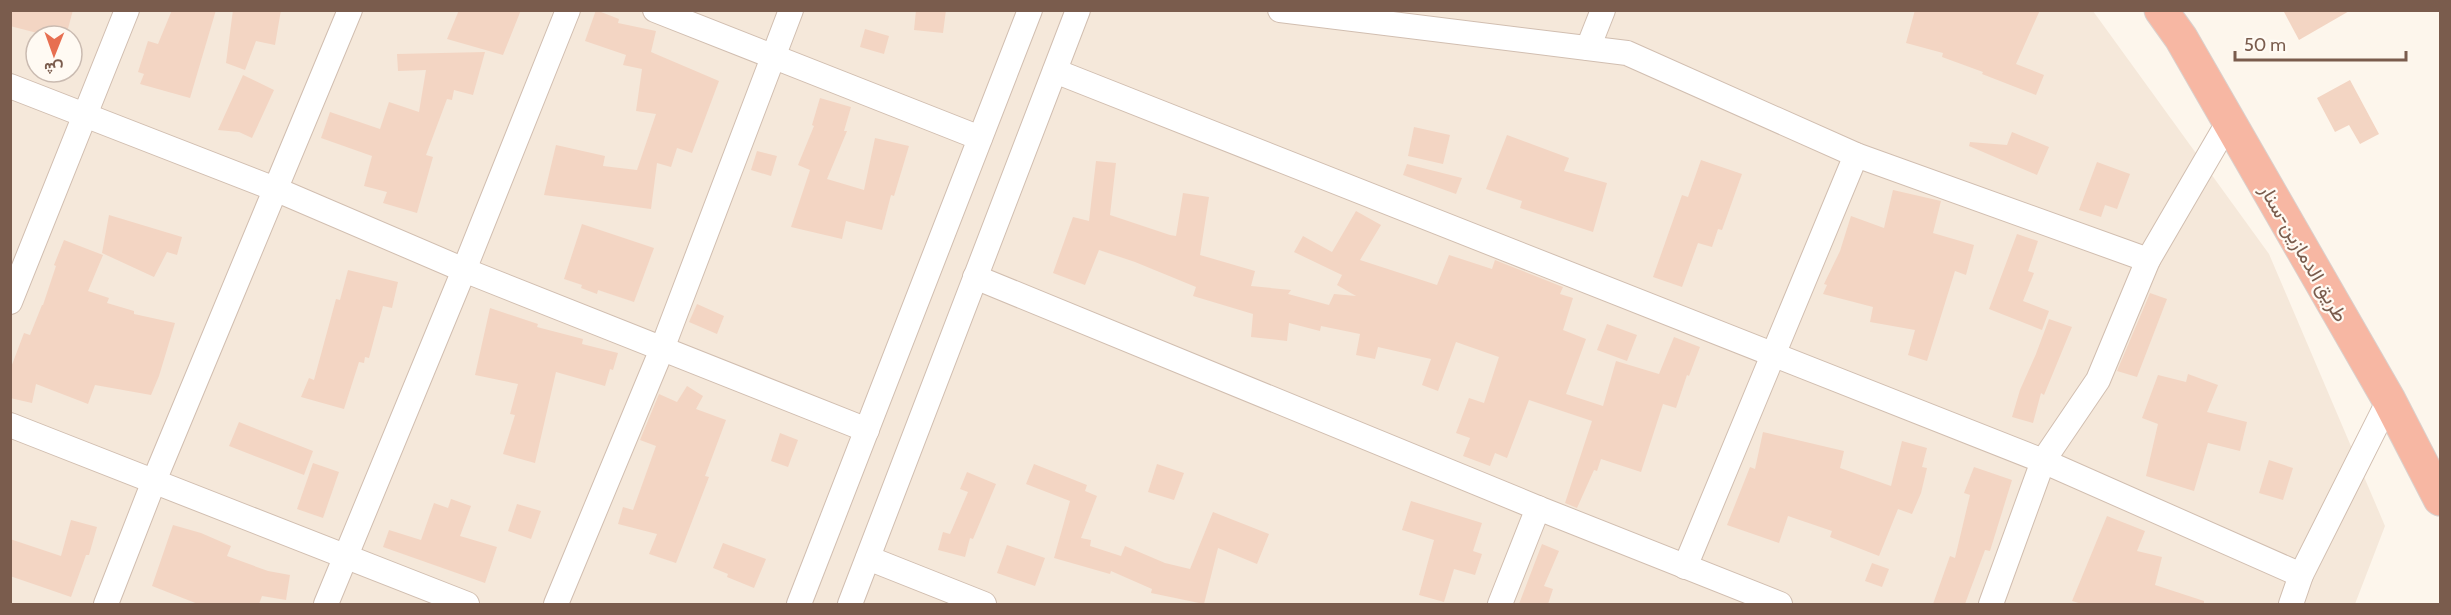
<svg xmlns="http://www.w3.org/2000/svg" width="2451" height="615" font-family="Cabin,Vazirmatn,sans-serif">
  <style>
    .residential { fill: #f5e8da; fill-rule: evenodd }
    .building { fill: #f3d5c3 }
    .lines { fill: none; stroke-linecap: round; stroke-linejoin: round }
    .street-casing { stroke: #d1beb0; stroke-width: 26 }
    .highway-casing { stroke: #dad1cd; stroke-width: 35 }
    .street { stroke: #fff; stroke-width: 24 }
    .highway { stroke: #f7b7a3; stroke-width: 33 }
    .labels { text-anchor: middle; stroke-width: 4.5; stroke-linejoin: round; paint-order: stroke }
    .street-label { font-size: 20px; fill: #7a5c4d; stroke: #fffaf3 }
  </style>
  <rect width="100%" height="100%" fill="#fdf6ec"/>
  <path class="residential" d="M10,11h2083l176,243 116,272 -30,78h-2344zM36,36h36v36h-36z"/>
  <g class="building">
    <polygon points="10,10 73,10 66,36 49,36 10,26"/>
    <polygon points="172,10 216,10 190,98 140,84 144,74 138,72 148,41 158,44"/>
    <polygon points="233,10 281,10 275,45 256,41 245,70 226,63"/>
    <polygon points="459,10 521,10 503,55 447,39"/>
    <polygon points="596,10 619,19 618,23 656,31 651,52 719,81 692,153 677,148 671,167 657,163 651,209 544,195 556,145 605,156 603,166 637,170 656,114 636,111 642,69 623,65 626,55 585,41"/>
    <polygon points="916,10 946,10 943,33 914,30"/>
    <polygon points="1915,10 2040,10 2016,64 2044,75 2036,95 1982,74 1983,72 1942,57 1943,53 1906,43"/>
    <polygon points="2283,10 2351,10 2299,40"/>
    <polygon points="865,29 889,36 884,54 860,47"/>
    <polygon points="485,52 473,95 454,90 452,100 447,99 426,155 433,157 417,213 383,203 387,192 364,186 372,156 321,138 330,112 380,129 389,102 419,112 426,70 398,71 397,54"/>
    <polygon points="243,75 274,90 252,138 239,132 218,130"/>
    <polygon points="2350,80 2379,134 2360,144 2349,125 2335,132 2317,98"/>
    <polygon points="820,98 851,107 844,131 847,131 827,179 864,190 875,138 909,146 894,196 891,195 882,230 846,221 842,239 791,227 810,170 798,165 814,126 812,125"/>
    <polygon points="1414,127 1450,135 1443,164 1408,156"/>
    <polygon points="2012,132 2049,147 2037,175 1969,146 1970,142 2007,145"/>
    <polygon points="1507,135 1569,158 1564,171 1607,183 1593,232 1520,208 1522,201 1486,189"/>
    <polygon points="757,151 777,156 771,176 751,170"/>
    <polygon points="1701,160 1742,174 1722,230 1718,229 1712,247 1698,243 1682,287 1653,277 1682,195 1688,197"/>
    <polygon points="1096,161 1116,163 1110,215 1170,235 1176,236 1183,193 1209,197 1200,255 1255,271 1251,286 1291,290 1288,294 1329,305 1334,294 1356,296 1337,285 1342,275 1294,252 1303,236 1332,252 1356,211 1381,225 1360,260 1437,285 1449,255 1492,269 1495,260 1563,287 1560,294 1573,298 1563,330 1586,339 1566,394 1603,406 1616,361 1659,374 1674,337 1700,347 1689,376 1687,375 1676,408 1663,404 1641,472 1601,459 1597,471 1594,470 1577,508 1565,503 1592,421 1529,400 1507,458 1495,453 1490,466 1463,456 1470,438 1456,433 1469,398 1484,403 1499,357 1456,342 1438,391 1422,385 1431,359 1378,347 1375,359 1356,355 1360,334 1321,326 1320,331 1289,323 1287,341 1251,337 1253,314 1193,296 1196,287 1135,262 1099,250 1085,285 1053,273 1073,217 1089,221"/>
    <polygon points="2097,162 2130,174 2117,209 2105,205 2101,217 2079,210"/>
    <polygon points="1407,164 1462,178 1456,194 1403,175"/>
    <polygon points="1893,190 1941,201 1933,233 1974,245 1966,275 1955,271 1927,361 1908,355 1915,330 1870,322 1873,307 1823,294 1827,285 1824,284 1840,251 1851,216 1884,228"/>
    <polygon points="109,215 182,237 177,255 167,252 154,277 102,253"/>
    <polygon points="582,224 654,248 634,302 598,290 597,294 581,288 582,285 564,279"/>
    <polygon points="2017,234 2038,241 2028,271 2034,273 2023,301 2049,311 2042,330 1989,309"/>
    <polygon points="64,240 103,255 88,291 109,298 107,303 134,311 134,314 175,323 159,376 151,395 95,385 88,404 36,384 32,403 10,398 10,370 24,333 30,335 42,305 43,305 56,266 54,265"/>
    <polygon points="348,270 398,282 392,308 383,306 369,358 365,357 364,363 359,362 344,409 301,397 309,378 314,380 336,299 340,300"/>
    <polygon points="2150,293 2167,299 2137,377 2117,371"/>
    <polygon points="697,304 724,316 717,334 689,322"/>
    <polygon points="490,308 538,324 537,327 583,339 582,344 618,353 613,370 610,369 605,386 556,372 535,463 503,454 515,415 510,414 518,384 475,375"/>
    <polygon points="2049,319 2072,327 2044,395 2041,393 2033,423 2012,417 2020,390 2036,354"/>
    <polygon points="1607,324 1637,335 1627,361 1597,350"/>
    <polygon points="2188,374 2218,385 2207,412 2247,422 2240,451 2208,443 2194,491 2146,476 2158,424 2142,418 2158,375 2186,382"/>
    <polygon points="687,386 703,396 696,409 726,420 705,476 709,477 676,563 649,554 657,534 618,524 623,507 633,510 656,446 640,440 659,394 677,402"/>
    <polygon points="239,422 313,451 304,475 229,446"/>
    <polygon points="1763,432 1844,451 1840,468 1891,486 1902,441 1927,448 1922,467 1927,468 1921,493 1912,514 1898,509 1879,556 1830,537 1832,531 1788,516 1779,543 1727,525 1750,467 1755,469"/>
    <polygon points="780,433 798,440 788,467 771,461"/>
    <polygon points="2269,460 2293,468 2283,500 2259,493"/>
    <polygon points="313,463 339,472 323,518 297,509"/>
    <polygon points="1034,464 1087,485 1085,491 1097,496 1081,538 1091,540 1090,546 1121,556 1125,546 1165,563 1190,569 1213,512 1269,534 1257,564 1218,548 1204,604 1151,593 1152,589 1111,571 1110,574 1054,558 1070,501 1026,484"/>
    <polygon points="1157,464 1184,473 1174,500 1148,492"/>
    <polygon points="1974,467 2012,480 1990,551 1985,550 1965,604 1933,604 1950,556 1955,558 1970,495 1964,493"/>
    <polygon points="967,472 996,484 973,539 970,538 965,557 938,550 943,532 950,534 968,492 960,489"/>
    <polygon points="451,499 471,506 460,536 497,547 485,583 383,547 389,530 421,540 434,503 448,508"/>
    <polygon points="1411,501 1482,523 1473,551 1482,554 1475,575 1454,569 1444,602 1419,595 1434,540 1402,530"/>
    <polygon points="517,504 541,511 531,539 508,531"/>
    <polygon points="2107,516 2145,531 2137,551 2162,557 2155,585 2204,601 2204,604 2082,604 2072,601"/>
    <polygon points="71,520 97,527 89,555 86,555 71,597 10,576 10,539 61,556"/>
    <polygon points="173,525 201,533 231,546 227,556 268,571 290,575 286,600 262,596 259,604 198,604 152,586"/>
    <polygon points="723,543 766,559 754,588 727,577 728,574 713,568"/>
    <polygon points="1542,544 1559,551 1544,586 1553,589 1548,604 1519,604"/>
    <polygon points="1007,545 1045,558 1035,586 997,573"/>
    <polygon points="1872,563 1889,569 1882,587 1865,581"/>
  </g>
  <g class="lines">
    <defs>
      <g id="street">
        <polyline points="655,10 980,138"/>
        <polyline points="1280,10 1627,53 1856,155 2148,260"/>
        <polyline points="1588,48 1603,10"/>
        <polyline points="1055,71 2043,461 2301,575"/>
        <polyline points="10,86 275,189 464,270 867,430"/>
        <polyline points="975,277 1538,508 1780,604"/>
        <polyline points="10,302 127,10"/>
        <polyline points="10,425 467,604"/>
        <polyline points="868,558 984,604"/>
        <polyline points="1685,567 1856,155"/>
        <polyline points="106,604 154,481 350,10"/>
        <polyline points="326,604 464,270 568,10"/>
        <polyline points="556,604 662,349 791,10"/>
        <polyline points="799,604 1030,10"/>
        <polyline points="850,604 1078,10"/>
        <polyline points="1500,604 1538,508"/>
        <polyline points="1991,604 2043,461 2098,380 2148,260 2229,121"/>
        <polyline points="2291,604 2301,575 2389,400"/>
      </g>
      <polyline id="highway" points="2161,10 2181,38 2389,400 2440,499"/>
    </defs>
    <use href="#street" class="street-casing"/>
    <use href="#highway" class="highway-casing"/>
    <use href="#street" class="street"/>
    <use href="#highway" class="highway"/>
  </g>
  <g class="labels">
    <g class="street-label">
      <text transform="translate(2304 253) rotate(60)" y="7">طريق الدمازين-سنار</text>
    </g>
  </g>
  <rect width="2451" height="615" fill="none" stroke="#7a5c4d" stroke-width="24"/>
  <g transform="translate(54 54) rotate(181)"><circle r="28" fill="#fffaf3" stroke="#cabbb1" stroke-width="1.5"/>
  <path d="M0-4.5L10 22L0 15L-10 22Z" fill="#e76f51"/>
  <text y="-9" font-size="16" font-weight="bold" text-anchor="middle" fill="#7a5c4d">ش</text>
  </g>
  <path d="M2235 51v9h171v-9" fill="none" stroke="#7a5c4d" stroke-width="3"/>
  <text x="2244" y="51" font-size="18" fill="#7a5c4d" stroke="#fffaf3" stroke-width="4.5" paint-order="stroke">50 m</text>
</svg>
